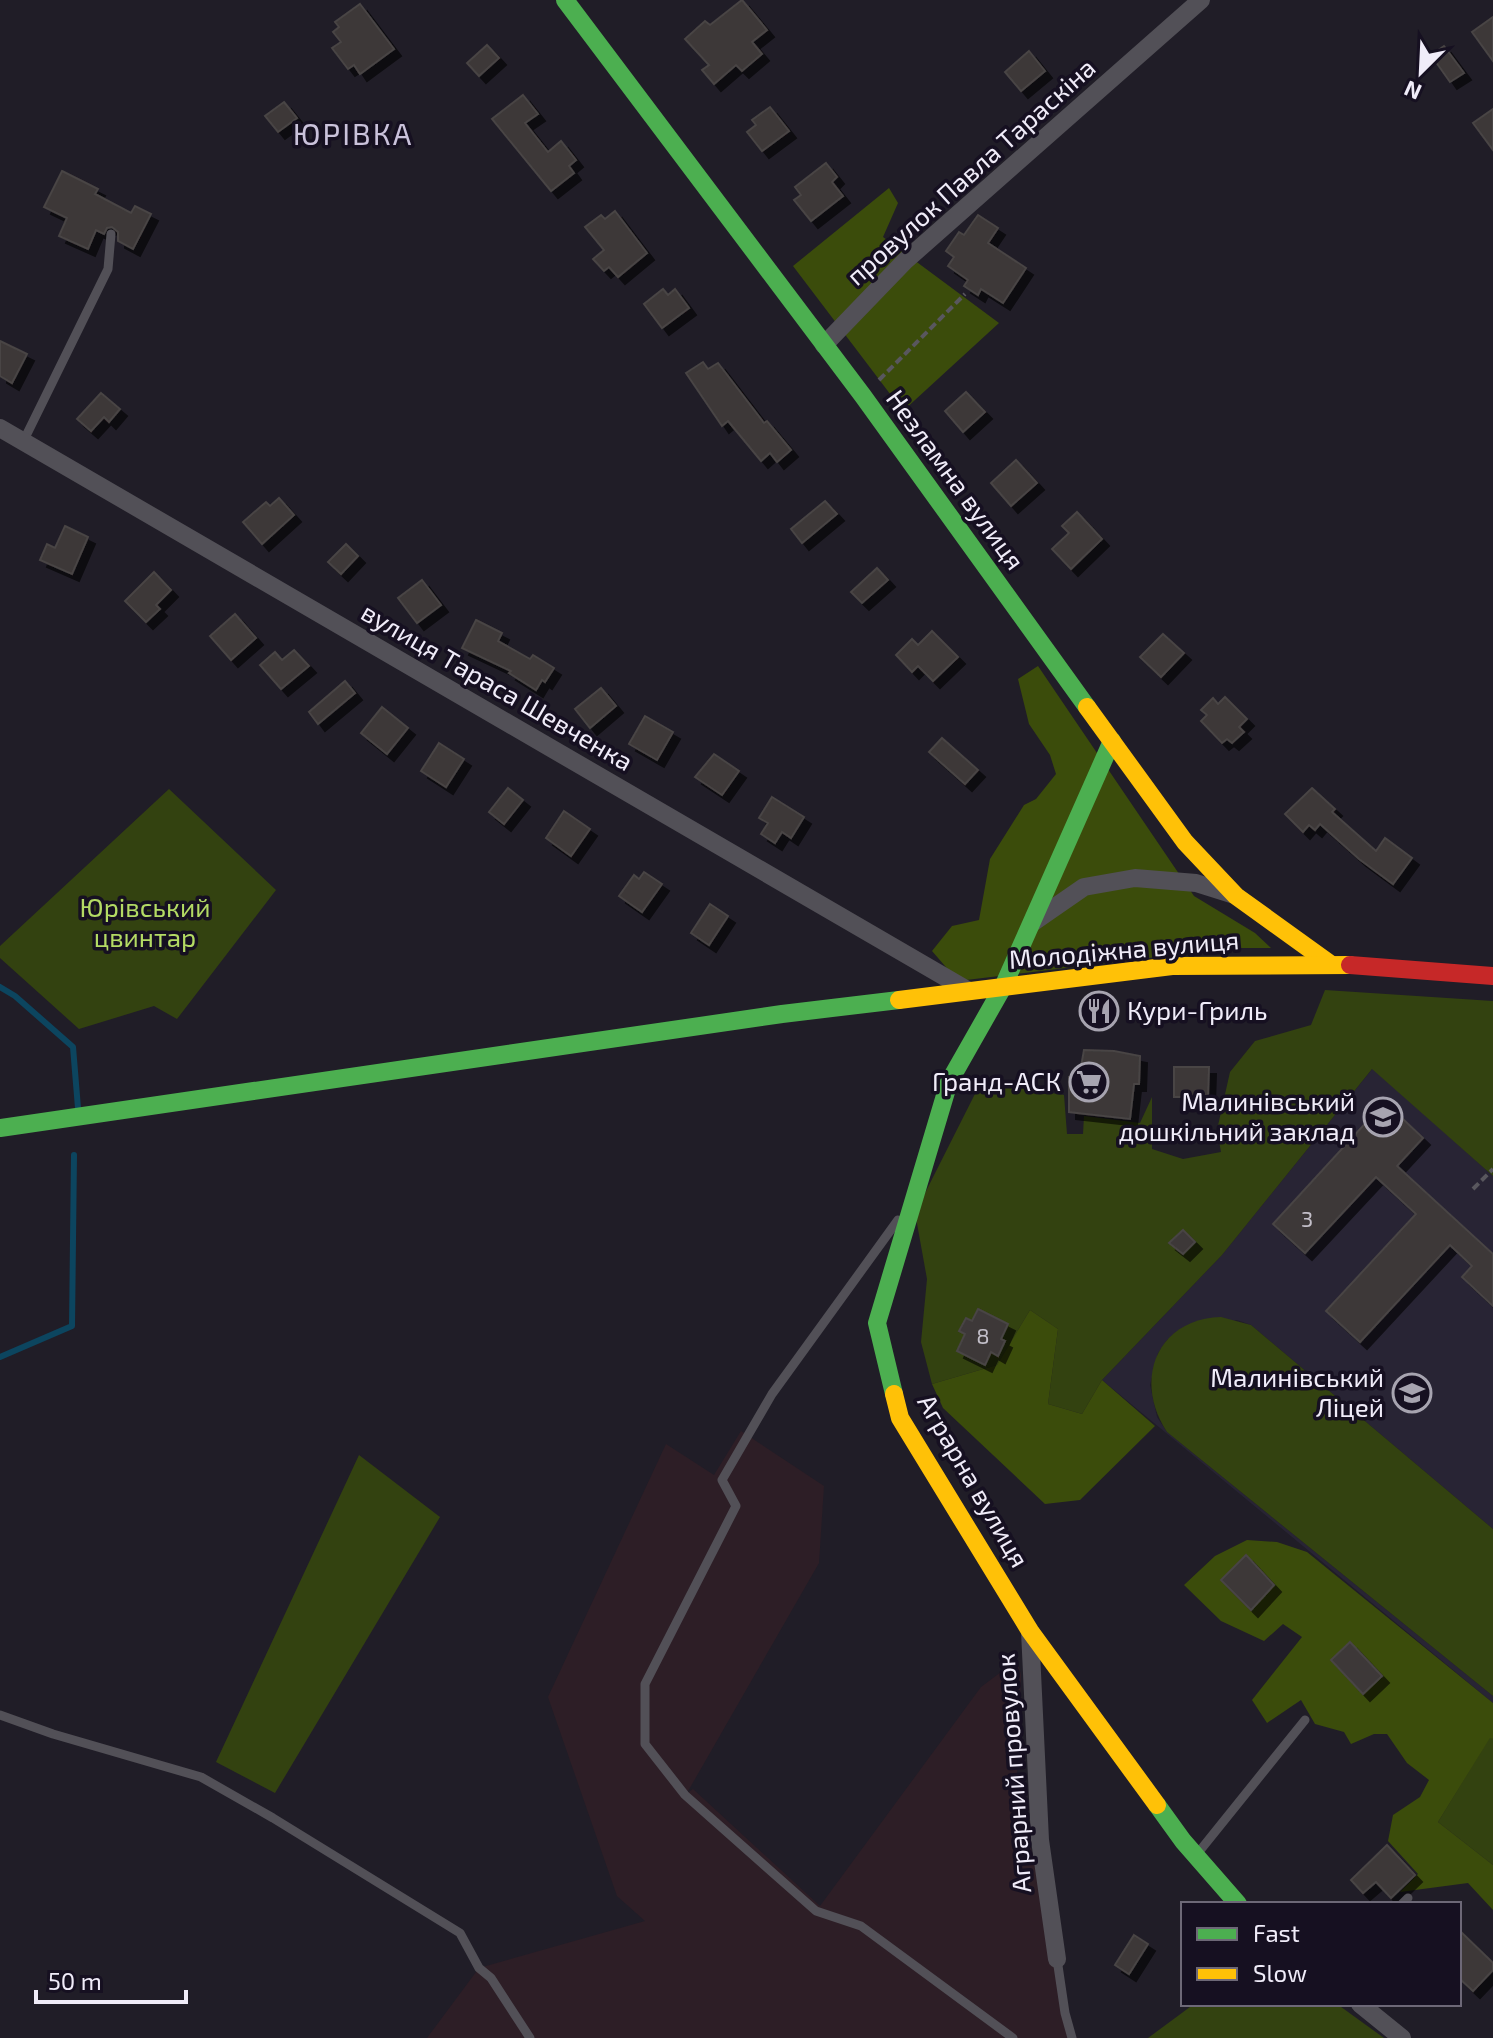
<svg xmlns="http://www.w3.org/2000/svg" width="1493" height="2038" font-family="'Exo 2',sans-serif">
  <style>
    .industrial { fill: #2d1e26 }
    .education { fill: #282434 }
    .green { fill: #334210 }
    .forest { fill: #3b4c0b }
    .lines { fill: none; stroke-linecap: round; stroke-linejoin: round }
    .stream { stroke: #0c455f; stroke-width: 6 }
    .building { fill: #3c3838; stroke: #484444; stroke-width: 2; filter: url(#shadow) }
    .path { stroke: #59575e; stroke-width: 4; stroke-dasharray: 8 4; stroke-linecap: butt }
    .lane { stroke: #525057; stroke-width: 9 }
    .street { stroke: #525057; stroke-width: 18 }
    .fast { stroke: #4caf50; stroke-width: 18 }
    .slow { stroke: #ffc107; stroke-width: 18 }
    .jam { stroke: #c62828; stroke-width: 18 }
    .labels { text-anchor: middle; stroke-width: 7; stroke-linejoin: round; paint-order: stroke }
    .number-label { font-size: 22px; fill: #c3bfc9 }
    .street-label { font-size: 26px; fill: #f0ecf9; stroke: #161021 }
    .park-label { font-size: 26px; fill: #b4db64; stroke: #161021 }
    .poi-label { font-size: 26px; fill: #f0ecf9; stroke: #161021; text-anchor: end }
    .quarter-label { font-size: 30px; letter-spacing: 2px; fill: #cac2db; stroke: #161021 }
  </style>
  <defs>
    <filter id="shadow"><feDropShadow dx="7" dy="7" stdDeviation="0" flood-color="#0009"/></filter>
  </defs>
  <rect width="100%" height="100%" fill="#201d27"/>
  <polygon class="industrial" points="741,1431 824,1486 819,1563 687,1793 693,1789 820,1906 981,1687 1017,1660 1021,1675 1017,1776 1032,1854 1057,1959 1065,2013 1077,2038 427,2038 479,1968 645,1921 617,1896 548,1697 666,1444 714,1475"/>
  <polygon class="education" points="1373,1068 1493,1176 1493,1529 1251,1325 1237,1320 1179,1330 1167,1340 1158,1353 1150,1385 1157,1417 1167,1432 1493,1696 1493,1703 1102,1380 1222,1255"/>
  <g class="green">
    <polygon points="169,789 276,890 177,1019 154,1006 79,1029 0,958 0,946"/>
    <polygon points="1325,990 1493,1001 1493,1176 1372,1069 1222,1255 1102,1380 1082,1414 1048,1404 1058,1329 1030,1310 997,1365 932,1384 921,1342 927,1279 916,1218 921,1201 981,1082 1064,1095 1067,1134 1083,1134 1084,1116 1140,1123 1152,1097 1152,1149 1183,1159 1221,1152 1217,1130 1230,1072 1255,1041 1311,1025"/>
    <path d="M1221,1317l30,8 242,204v167l-326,-264c-34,-51 -11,-113 54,-115z"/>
    <polygon points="359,1455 440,1517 275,1793 216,1762"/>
    <polygon points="1490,1737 1493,1739 1493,1865 1438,1822"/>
    <polygon points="1194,2004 1337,2004 1384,2038 1148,2038"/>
  </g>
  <g class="forest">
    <polygon points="889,188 898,203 883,237 999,323 903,411 793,266"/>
    <polygon points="1038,666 1194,896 1255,933 1271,948 1231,948 958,981 932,951 952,926 979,920 990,859 1024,805 1036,799 1056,774 1050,755 1029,724 1018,679"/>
    <polygon points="1030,1310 1058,1329 1048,1404 1082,1414 1102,1380 1155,1426 1080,1500 1045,1504 943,1408 932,1384 997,1365"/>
    <polygon points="1247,1540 1277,1542 1307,1552 1493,1703 1493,1739 1490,1738 1438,1822 1493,1865 1493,1910 1468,1883 1400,1892 1418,1874 1388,1841 1393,1815 1420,1797 1429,1780 1407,1763 1387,1734 1374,1734 1351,1744 1344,1732 1315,1724 1301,1700 1267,1723 1252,1700 1302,1637 1283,1624 1264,1641 1221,1621 1184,1585 1215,1556"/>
  </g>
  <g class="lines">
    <g class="stream">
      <polyline points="0,987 15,996 73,1047 78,1108"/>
      <polyline points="0,1357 72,1326 74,1155"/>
    </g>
  </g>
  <g class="building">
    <polygon points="742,0 767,30 752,42 762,54 742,71 736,65 714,84 702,70 709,65 685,39 705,21 710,25"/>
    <polygon points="360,4 394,49 360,74 354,65 348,69 332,48 341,42 333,32 339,27 335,22"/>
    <polygon points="1493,17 1493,61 1472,32"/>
    <polygon points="487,45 499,58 479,76 467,63"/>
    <polygon points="1444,46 1464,73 1450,82 1431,55"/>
    <polygon points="1029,51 1045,71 1021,91 1005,72"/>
    <polygon points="523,95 538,114 525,123 548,152 561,141 576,160 569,166 574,173 551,191 492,119"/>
    <polygon points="284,102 297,118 278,132 265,116"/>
    <polygon points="770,107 789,131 762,151 747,132 756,125 752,120"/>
    <polygon points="1493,109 1493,150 1473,123"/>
    <polygon points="826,163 837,177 832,182 843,196 811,221 794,200 801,195 795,187"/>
    <polygon points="62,171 98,189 95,194 131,213 135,206 151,214 133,249 118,241 118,232 112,227 107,228 104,234 96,230 88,249 59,236 67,218 44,207"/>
    <polygon points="615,211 647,253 618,277 609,267 604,271 593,259 604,250 585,227 601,215 605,219"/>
    <polygon points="978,215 998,228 988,243 1026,268 1003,303 981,289 978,295 964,286 968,280 948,266 954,257 946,251 959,232 964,235"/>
    <polygon points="663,289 668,295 675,289 689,308 662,328 644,304"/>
    <polygon points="0,341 27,354 12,383 0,376"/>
    <polygon points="703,362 708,369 718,363 764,423 767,421 791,450 777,462 770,453 761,461 728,421 722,426 686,373"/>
    <polygon points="966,392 985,412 963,432 945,411"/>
    <polygon points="101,393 120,409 109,422 104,417 91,431 77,419"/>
    <polygon points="1016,460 1037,483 1011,506 991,483"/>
    <polygon points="279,498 294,515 262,544 243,522 266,502 270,506"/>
    <polygon points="825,501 837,514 802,543 791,529"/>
    <polygon points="1077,512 1102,539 1071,569 1052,549 1069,533 1062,526"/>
    <polygon points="65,526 88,537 72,574 40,560 47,544 55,548"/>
    <polygon points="346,544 358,556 341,574 328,562"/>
    <polygon points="877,568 888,580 862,603 851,592"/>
    <polygon points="154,572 171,590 156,605 160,609 146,622 125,601"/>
    <polygon points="422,580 441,605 417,623 398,598"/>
    <polygon points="235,614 256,638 231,660 210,636"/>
    <polygon points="476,620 502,633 498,641 530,659 533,655 554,668 545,682 542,680 536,690 509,673 511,671 462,648"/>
    <polygon points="932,631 958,657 933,681 918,666 912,672 896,655 912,639 918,645"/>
    <polygon points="1163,634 1184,653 1161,677 1140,657"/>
    <polygon points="294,650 309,666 281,689 260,665 275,652 282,660"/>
    <polygon points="345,681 355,693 318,724 309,712"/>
    <polygon points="601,688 616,706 590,728 575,709"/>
    <polygon points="1225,697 1247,719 1239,727 1244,732 1232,743 1227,739 1222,743 1201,721 1207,715 1201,710 1213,698 1218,704"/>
    <polygon points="382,707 408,728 387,754 361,733"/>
    <polygon points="645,716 673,732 657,760 629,744"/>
    <polygon points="942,738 978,770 965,784 929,752"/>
    <polygon points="439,743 464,759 446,787 421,771"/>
    <polygon points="714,754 739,771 722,795 695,777"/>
    <polygon points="508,788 523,800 504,824 489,812"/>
    <polygon points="1312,788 1335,809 1332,812 1376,851 1385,838 1412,858 1393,884 1359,859 1320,824 1315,830 1309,825 1303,832 1285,814"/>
    <polygon points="772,797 804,817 791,838 782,832 775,843 761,834 768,823 759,818"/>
    <polygon points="564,811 590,829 571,856 546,838"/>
    <polygon points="644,872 662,884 642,912 619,896 634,875 639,879"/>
    <polygon points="710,904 728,916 709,945 691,933"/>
    <polygon points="1084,1050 1114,1051 1140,1056 1139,1084 1134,1084 1130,1119 1069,1112 1069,1077 1079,1078"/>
    <polygon points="1174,1067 1209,1067 1208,1097 1174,1097"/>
    <polygon points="1385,1102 1423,1138 1397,1166 1493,1254 1493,1306 1462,1277 1472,1266 1450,1245 1360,1342 1326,1311 1416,1214 1376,1177 1305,1253 1273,1224"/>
    <polygon points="1183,1230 1195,1242 1183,1254 1169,1243"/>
    <polygon points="978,1309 1008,1324 1001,1339 1005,1341 998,1356 991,1352 985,1365 957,1351 965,1334 959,1331 966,1318 972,1321"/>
    <polygon points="1246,1555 1274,1585 1251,1610 1221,1580"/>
    <polygon points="1350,1642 1382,1676 1363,1694 1331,1660"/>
    <polygon points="1387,1845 1415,1875 1391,1898 1376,1882 1363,1893 1351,1880"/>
    <polygon points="1459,1930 1493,1963 1493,1970 1473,1991 1459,1978"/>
    <polygon points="1134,1935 1148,1944 1129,1974 1115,1965"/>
  </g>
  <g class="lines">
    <g class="path">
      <polyline points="879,380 965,294"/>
      <polyline points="1473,1189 1493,1169"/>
    </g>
    <g class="lane">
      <polyline points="23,442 108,269 111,234"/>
      <polyline points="898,1220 772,1394 722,1480 736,1506 645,1684 645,1744 685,1795 816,1911 861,1926 1013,2038"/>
      <polyline points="0,1715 53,1734 201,1777 273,1818 460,1933 479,1968 491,1978 530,2038"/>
      <polyline points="1198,1853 1305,1720"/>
      <polyline points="1402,1904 1408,1898"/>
      <polyline points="1057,1959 1065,2013 1072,2038"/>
    </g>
    <g class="street">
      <polyline points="824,345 905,261 1201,0"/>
      <polyline points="0,428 969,991"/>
      <polyline points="1032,923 1084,887 1135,878 1196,883 1231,894"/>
      <polyline points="1030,1631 1040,1840 1057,1959"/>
      <polyline points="1360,2004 1402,2038"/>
    </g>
    <g class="fast">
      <polyline points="565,0 863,396 1087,707"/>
      <polyline points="0,1128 782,1014 899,1000"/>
      <polyline points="894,1394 877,1323 949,1082 1003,987 1112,741"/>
      <polyline points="1157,1805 1183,1841 1238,1904"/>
    </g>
    <g class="slow">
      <polyline points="1087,707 1185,842 1236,896 1329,963"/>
      <polyline points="899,1000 1172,966 1350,965"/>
      <polyline points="894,1394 900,1418 1030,1631 1157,1805"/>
    </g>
    <polyline class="jam" points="1350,965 1493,976"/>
  </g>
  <defs>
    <symbol id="restaurant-ring" viewBox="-11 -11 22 22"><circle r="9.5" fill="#161021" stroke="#a7a4b0" stroke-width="1.5"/><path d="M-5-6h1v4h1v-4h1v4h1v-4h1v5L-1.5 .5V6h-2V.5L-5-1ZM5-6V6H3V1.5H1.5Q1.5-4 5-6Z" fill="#a7a4b0"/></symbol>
    <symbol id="supermarket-ring" viewBox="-11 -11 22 22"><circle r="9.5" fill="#161021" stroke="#a7a4b0" stroke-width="1.5"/><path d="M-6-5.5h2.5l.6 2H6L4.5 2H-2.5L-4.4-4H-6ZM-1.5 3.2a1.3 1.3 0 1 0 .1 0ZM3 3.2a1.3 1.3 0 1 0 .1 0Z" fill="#a7a4b0"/></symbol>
    <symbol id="school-ring" viewBox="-11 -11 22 22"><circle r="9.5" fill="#161021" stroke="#a7a4b0" stroke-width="1.5"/><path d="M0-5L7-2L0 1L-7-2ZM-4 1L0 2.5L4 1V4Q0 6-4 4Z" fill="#a7a4b0"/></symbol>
  </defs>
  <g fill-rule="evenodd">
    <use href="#restaurant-ring" x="1077" y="989" width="44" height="44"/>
    <use href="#supermarket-ring" x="1067" y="1060" width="44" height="44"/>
    <use href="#school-ring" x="1361" y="1095" width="44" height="44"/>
    <use href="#school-ring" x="1390" y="1371" width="44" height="44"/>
  </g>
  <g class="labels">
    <g class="number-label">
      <text x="1307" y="1227">3</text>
      <text x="983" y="1344">8</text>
    </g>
    <g class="street-label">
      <text transform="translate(971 172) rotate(-42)" y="9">провулок Павла Тараскіна</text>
      <text transform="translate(955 480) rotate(54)" y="9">Незламна вулиця</text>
      <text transform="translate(497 687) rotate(30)" y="9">вулиця Тараса Шевченка</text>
      <text transform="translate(1124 950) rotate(-5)" y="9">Молодіжна вулиця</text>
      <text transform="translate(973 1481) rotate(60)" y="9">Аграрна вулиця</text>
      <text transform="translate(1014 1773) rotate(-94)" y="9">Аграрний провулок</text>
    </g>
    <g class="park-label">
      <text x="145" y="917">Юрівський<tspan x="145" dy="30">цвинтар</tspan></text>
    </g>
    <g class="poi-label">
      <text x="1127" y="1020" text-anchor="start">Кури-Гриль</text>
      <text x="1061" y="1091">Гранд-АСК</text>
      <text x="1355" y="1111">Малинівський<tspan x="1355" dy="30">дошкільний заклад</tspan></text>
      <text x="1384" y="1387">Малинівський<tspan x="1384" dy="30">Ліцей</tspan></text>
    </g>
    <g class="quarter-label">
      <text x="353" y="145">ЮРІВКА</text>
    </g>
  </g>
  <rect x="1181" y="1902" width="280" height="104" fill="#161021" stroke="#6d6877" stroke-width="2"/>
  <rect x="1197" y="1928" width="40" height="12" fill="#4caf50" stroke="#6d6877" stroke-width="2"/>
  <text x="1253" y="1942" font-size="24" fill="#f0ecf9">Fast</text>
  <rect x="1197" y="1968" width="40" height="12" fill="#ffc107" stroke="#6d6877" stroke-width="2"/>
  <text x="1253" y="1982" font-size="24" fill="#f0ecf9">Slow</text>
  <g transform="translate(1421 72) rotate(204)" stroke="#161021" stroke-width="6" paint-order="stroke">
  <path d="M0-6L14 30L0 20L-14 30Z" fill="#f0ecf9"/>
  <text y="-12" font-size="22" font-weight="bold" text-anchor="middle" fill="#f0ecf9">N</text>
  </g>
  <path d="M36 1990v12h150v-12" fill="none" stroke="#f0ecf9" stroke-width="4"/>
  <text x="48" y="1990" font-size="24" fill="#f0ecf9" stroke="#161021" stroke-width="6" paint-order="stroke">50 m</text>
</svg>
